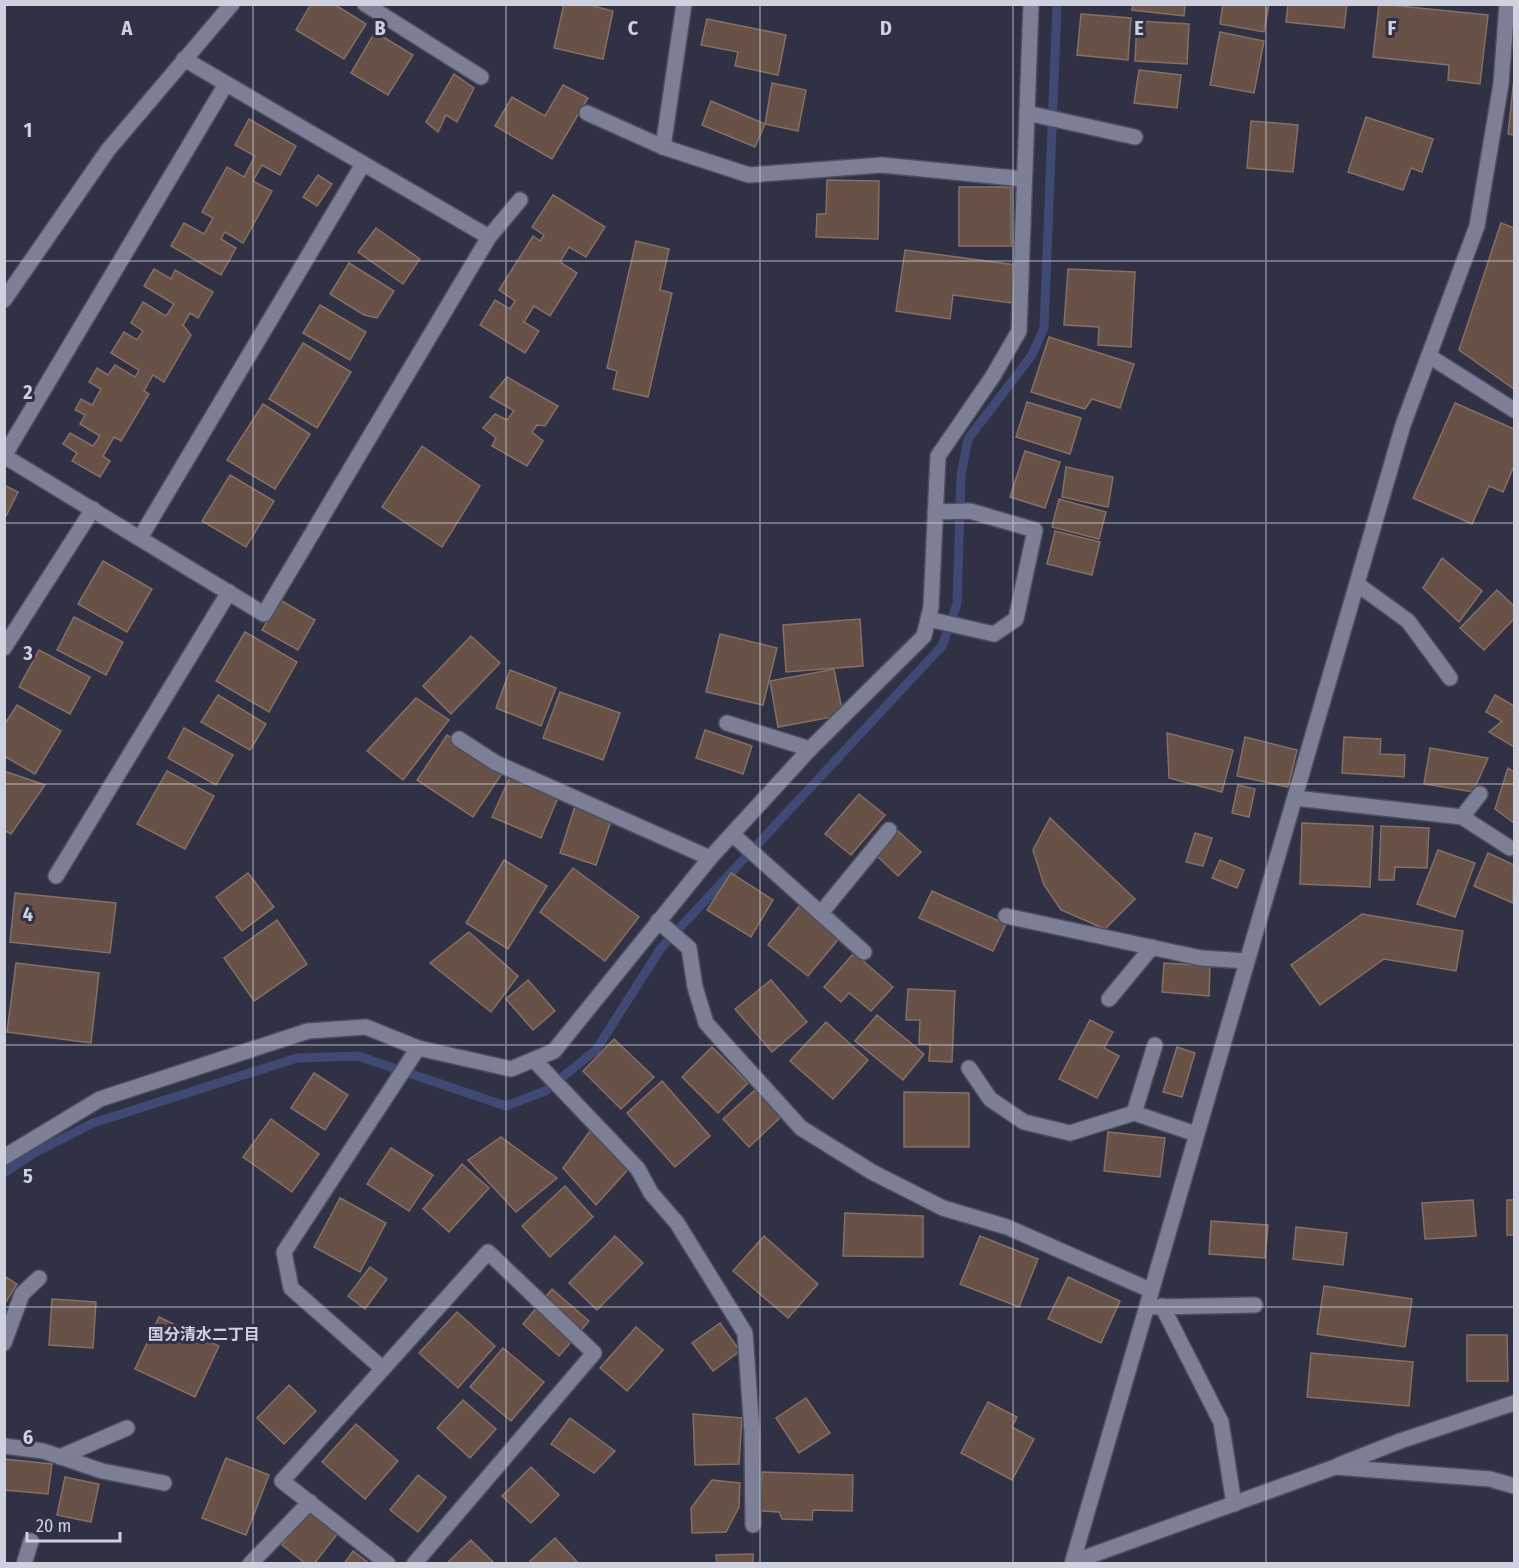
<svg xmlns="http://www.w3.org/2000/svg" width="1519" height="1568" font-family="'Fira Sans Condensed','Noto Sans JP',sans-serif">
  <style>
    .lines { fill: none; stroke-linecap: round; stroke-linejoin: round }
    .stream { stroke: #404974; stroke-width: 9 }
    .building { fill: #685247; stroke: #866f63; stroke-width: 1.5 }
    .minor-casing { stroke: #4c4d5d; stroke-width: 18 }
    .minor { stroke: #7d7f96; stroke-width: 15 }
    .grid { fill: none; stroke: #d0d1de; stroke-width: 1.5; stroke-opacity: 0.55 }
    .labels { text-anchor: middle; stroke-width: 6; stroke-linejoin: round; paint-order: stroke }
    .neighbourhood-label { font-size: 16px; font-weight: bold; fill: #d0d1de; stroke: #303145 }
    .grid-label { font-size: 20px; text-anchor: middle; font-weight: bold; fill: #d0d1de; stroke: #303145; stroke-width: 6; stroke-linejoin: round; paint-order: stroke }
  </style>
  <rect width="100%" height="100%" fill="#303145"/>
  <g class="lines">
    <polyline class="stream" points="4,1173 34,1153 93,1123 297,1058 358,1056 506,1106 545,1091 596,1050 661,948 942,646 957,604 961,475 968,439 1032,355 1044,328 1057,4"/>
  </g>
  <g class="building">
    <polygon points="311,4 334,4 366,24 344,59 296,30"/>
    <polygon points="564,4 585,4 613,11 603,59 554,48"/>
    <polygon points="1133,4 1185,4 1184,16 1132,10"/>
    <polygon points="1223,4 1269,4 1264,32 1220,24"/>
    <polygon points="1288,4 1347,4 1344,28 1286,22"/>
    <polygon points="1379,4 1488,15 1480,84 1448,80 1449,65 1373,57"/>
    <polygon points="1081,14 1131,18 1128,60 1077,55"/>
    <polygon points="707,19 786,35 778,75 735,66 738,52 701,45"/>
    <polygon points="1137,21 1189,24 1187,64 1135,61"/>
    <polygon points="375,32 413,55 388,95 351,73"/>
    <polygon points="1220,32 1264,41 1254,93 1210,85"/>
    <polygon points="1139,70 1181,75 1177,108 1134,103"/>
    <polygon points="454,74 474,88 457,122 446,115 438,132 426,122"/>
    <polygon points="1514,78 1514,135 1508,134"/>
    <polygon points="772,83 806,90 798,131 765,124"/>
    <polygon points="563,85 588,98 552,159 495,126 512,97 545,116"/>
    <polygon points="711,101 765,124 755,147 702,125"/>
    <polygon points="1366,117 1433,139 1422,172 1411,168 1403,190 1348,172"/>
    <polygon points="249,119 296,146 280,175 262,165 253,181 272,191 243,243 225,232 221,239 236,248 221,275 171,246 184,223 204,234 213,218 202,212 227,167 244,177 255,156 235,145"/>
    <polygon points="1251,121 1298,125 1293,172 1247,168"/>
    <polygon points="318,175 332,184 317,206 303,197"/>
    <polygon points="827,180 879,181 878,239 816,237 817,214 826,214"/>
    <rect x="959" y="187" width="52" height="59"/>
    <polygon points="553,195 605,227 586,257 569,247 560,262 577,273 550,316 534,306 524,322 539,331 525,353 480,325 495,300 510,309 515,301 499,290 533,236 540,241 544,235 532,227"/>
    <polygon points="1501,223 1514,228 1514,389 1459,350"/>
    <polygon points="376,228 420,259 403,284 358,252"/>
    <polygon points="636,241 669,249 660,290 672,293 648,397 613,389 617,371 607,368"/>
    <polygon points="905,250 1016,265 1011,303 953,295 950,319 896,311"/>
    <polygon points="349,263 394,291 377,318 364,315 330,294"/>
    <polygon points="154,269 171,279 175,270 213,292 198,318 190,313 183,325 191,335 164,382 153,375 144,391 149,394 121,441 114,437 103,456 110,461 100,477 72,461 77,453 63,444 70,433 93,446 100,436 80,424 85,415 75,410 81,399 92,405 101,389 89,382 97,368 108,375 115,365 135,377 139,370 111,353 124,332 137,340 143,331 131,323 143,302 166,316 174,304 144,286"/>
    <polygon points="1068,269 1135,272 1131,347 1098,345 1099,327 1064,325"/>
    <polygon points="320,305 366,332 350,360 303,333"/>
    <polygon points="1049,337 1134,364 1120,408 1092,399 1085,409 1031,392"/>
    <polygon points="303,343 351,372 317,428 269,399"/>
    <polygon points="507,377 558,406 545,426 537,425 532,432 543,441 527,466 492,446 496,438 483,428 495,414 507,420 514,411 490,397"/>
    <polygon points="1027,402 1081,418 1070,454 1016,437"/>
    <polygon points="1455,403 1514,429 1514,466 1503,492 1489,486 1472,524 1413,498"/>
    <polygon points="263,404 310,434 275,489 227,460"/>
    <polygon points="422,446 480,486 442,547 382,507"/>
    <polygon points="1025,451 1060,462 1045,508 1010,497"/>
    <polygon points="1066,467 1113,477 1108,507 1062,497"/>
    <polygon points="230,475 274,501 246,547 202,521"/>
    <polygon points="4,485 18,492 4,520"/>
    <polygon points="1059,499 1106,512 1099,539 1052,527"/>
    <polygon points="1055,531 1100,542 1092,575 1047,564"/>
    <polygon points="1442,558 1482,591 1459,622 1423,588"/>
    <polygon points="103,561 152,589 127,632 78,604"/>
    <polygon points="1497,590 1514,606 1514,619 1484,650 1460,628"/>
    <polygon points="280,600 315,620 298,650 262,630"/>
    <polygon points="74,617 123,642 106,675 57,650"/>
    <polygon points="860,619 863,666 786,672 783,625"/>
    <polygon points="245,632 297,662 269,712 216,681"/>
    <polygon points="720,634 777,648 763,705 706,692"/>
    <polygon points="471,636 500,663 451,714 423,686"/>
    <polygon points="39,650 90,677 70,714 19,687"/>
    <polygon points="834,669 843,715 778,727 770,681"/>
    <polygon points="510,670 556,688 541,726 496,708"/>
    <polygon points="560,692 620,713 603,760 543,738"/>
    <polygon points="218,695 266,724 250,750 201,722"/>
    <polygon points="1495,695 1514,706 1514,747 1489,732 1502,721 1486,712"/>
    <polygon points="416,698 449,720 403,780 367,751"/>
    <polygon points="17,705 61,731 35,774 4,756 4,725"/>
    <polygon points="184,728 233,755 216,785 168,758"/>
    <polygon points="705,730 752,746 743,774 696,758"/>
    <polygon points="1167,733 1233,750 1222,792 1169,778"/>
    <polygon points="447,735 503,772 473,817 417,780"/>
    <polygon points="1245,737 1297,750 1288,787 1237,776"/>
    <polygon points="1344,737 1381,739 1380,754 1405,755 1404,777 1342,773"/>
    <polygon points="1430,748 1488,758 1473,792 1424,784"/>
    <polygon points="1508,768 1514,772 1514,823 1495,809"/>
    <polygon points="4,771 45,785 11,834 4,830"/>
    <polygon points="167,771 214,796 185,849 137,824"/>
    <polygon points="512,772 560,793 541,838 492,817"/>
    <polygon points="1238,785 1255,789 1249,817 1232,813"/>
    <polygon points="859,794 885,815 851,855 825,834"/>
    <polygon points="578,797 615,809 596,865 560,853"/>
    <polygon points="1050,818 1135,899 1105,929 1061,910 1044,885 1033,850"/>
    <polygon points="1302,823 1373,826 1370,887 1300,884"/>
    <polygon points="1381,826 1429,828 1427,868 1395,867 1394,880 1379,880"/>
    <polygon points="898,831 921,852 898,876 876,855"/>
    <polygon points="1195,833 1212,838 1203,866 1186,862"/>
    <polygon points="1438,850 1475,863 1455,917 1417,904"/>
    <polygon points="1488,853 1514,865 1513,903 1474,886"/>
    <polygon points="504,860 547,886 508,949 466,923"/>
    <polygon points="1220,860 1244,870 1237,888 1212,878"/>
    <polygon points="573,868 639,917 605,961 540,912"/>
    <polygon points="248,873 274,907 242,931 216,897"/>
    <polygon points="731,873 773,900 751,937 707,910"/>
    <polygon points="932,891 1006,924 993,951 919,918"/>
    <polygon points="15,893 116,903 110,953 10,942"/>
    <polygon points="801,904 841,936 808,976 768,945"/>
    <polygon points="1362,914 1463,931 1456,971 1384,959 1320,1005 1291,965"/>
    <polygon points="277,920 307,964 254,1001 224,958"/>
    <polygon points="469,932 518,976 491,1012 430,963"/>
    <polygon points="854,953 893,987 871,1011 849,993 841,1002 824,987"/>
    <polygon points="16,963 99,973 91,1043 7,1032"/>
    <polygon points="1164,963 1210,966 1209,996 1162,992"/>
    <polygon points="528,980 555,1011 533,1030 506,999"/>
    <polygon points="771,980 807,1022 772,1052 735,1009"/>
    <polygon points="908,989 955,991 952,1062 929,1061 930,1044 919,1044 920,1020 906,1020"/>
    <polygon points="877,1015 924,1054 903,1080 855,1041"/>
    <polygon points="1090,1020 1113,1032 1104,1048 1119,1056 1097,1098 1059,1079"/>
    <polygon points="826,1022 868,1060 833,1099 790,1061"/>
    <polygon points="614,1039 654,1077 621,1109 583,1071"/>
    <polygon points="712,1047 748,1083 718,1113 682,1077"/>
    <polygon points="1177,1047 1195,1053 1182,1097 1163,1092"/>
    <polygon points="314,1073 348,1095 325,1130 291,1108"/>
    <polygon points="662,1081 710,1136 675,1167 627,1113"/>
    <polygon points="756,1089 782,1116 749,1147 723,1119"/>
    <polygon points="904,1092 969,1093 969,1147 904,1147"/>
    <polygon points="271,1119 319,1154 292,1192 243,1157"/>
    <polygon points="590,1131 633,1164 596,1205 563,1168"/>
    <polygon points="1108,1132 1165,1138 1160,1177 1104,1171"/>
    <polygon points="501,1137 557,1178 516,1212 468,1160"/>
    <polygon points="391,1148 433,1175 409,1211 367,1184"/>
    <polygon points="462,1164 489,1188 449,1232 423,1209"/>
    <polygon points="565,1186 593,1217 550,1257 522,1226"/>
    <polygon points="340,1198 386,1223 360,1272 314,1247"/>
    <polygon points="1473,1200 1476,1236 1425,1239 1422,1203"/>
    <rect x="1507" y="1200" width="7" height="35"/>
    <polygon points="845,1213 923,1216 923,1257 843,1256"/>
    <polygon points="1211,1221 1268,1225 1265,1258 1209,1254"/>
    <polygon points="1296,1227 1347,1233 1343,1265 1293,1259"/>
    <polygon points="615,1236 643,1263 597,1310 569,1283"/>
    <polygon points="764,1236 818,1284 788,1318 733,1271"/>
    <polygon points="980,1236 1038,1259 1019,1307 960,1284"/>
    <polygon points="370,1267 387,1279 365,1309 348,1296"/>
    <polygon points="4,1276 17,1284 4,1305"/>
    <polygon points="1068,1277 1120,1301 1101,1343 1048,1319"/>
    <polygon points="1324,1286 1412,1299 1405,1347 1317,1334"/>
    <polygon points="552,1289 589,1321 559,1356 523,1324"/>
    <polygon points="52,1299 96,1302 93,1348 49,1345"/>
    <polygon points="457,1312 495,1346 458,1388 419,1353"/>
    <polygon points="159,1317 219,1346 195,1397 135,1369"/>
    <polygon points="720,1323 740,1351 713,1371 692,1343"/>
    <polygon points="636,1327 663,1350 627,1391 600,1368"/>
    <polygon points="1467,1335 1507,1335 1508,1381 1467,1381"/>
    <polygon points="503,1348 544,1382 511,1421 470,1387"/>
    <polygon points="1311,1353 1413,1362 1409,1406 1307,1397"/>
    <polygon points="289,1385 316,1411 284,1444 257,1418"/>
    <polygon points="806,1398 830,1433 799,1453 776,1418"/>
    <polygon points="463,1400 496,1429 470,1458 437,1428"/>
    <polygon points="988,1402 1017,1417 1012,1427 1034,1439 1012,1480 961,1453"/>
    <polygon points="693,1414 742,1418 739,1464 695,1465"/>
    <polygon points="570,1418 615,1451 594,1473 551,1444"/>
    <polygon points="356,1424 398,1461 365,1499 322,1462"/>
    <polygon points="226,1458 269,1475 246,1535 202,1518"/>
    <polygon points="4,1459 52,1464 48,1494 4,1490"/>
    <polygon points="531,1467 559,1495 531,1523 502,1496"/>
    <polygon points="762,1472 853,1475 852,1511 813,1510 812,1520 782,1519 779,1512 760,1511"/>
    <polygon points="418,1475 446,1497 418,1532 390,1510"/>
    <polygon points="65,1477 99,1484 91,1522 57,1515"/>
    <polygon points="712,1480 740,1483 739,1507 726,1532 692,1533 691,1508"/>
    <polygon points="309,1511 338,1533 314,1564 306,1564 282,1545"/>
    <polygon points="555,1538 579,1564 532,1564 530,1561"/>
    <polygon points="471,1540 495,1564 446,1564"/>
    <polygon points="353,1551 370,1564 344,1564"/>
    <polygon points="753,1554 753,1564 717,1564 716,1555"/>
  </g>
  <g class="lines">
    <defs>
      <g id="minor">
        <polyline points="365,4 481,77"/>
        <polyline points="587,113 663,147 749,175 882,165 1024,179"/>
        <polyline points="1027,113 1135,137"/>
        <polyline points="663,147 684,4"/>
        <polyline points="489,237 520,200"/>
        <polyline points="4,300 108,150 232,4"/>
        <polyline points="1429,356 1514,410"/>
        <polyline points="4,456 264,614 489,237 184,59"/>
        <polyline points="4,456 226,84"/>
        <polyline points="140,538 363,164"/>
        <polyline points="1357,584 1408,621 1450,678"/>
        <polyline points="928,619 994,634 1016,619 1035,530 970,511 935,512"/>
        <polyline points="4,648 93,509"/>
        <polyline points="727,723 810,749"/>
        <polyline points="459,739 496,763 710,858"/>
        <polyline points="1295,798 1462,817 1510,848"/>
        <polyline points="1462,817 1480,794"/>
        <polyline points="732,834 864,952"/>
        <polyline points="56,876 229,592"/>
        <polyline points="821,913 889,830"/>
        <polyline points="1006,916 1201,958 1247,961"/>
        <polyline points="658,921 689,948 695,987 706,1023 801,1128 872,1172 943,1208 1007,1227 1150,1290"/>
        <polyline points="1109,999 1152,947"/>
        <polyline points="1155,1045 1134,1113 1196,1134"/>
        <polyline points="534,1060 638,1169 651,1193 677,1223 745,1333 752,1432 753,1525"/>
        <polyline points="969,1068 990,1099 1024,1122 1070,1133 1134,1113"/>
        <polyline points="4,1157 100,1099 308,1031 366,1027 418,1048"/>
        <polyline points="1162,1306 1221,1422 1234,1504"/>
        <polyline points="1154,1307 1255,1305"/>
        <polyline points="4,1343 22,1294 39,1278"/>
        <polyline points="382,1368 291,1288 284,1252 418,1048 511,1069 554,1051 710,858 810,749 924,636 931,607 938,456 993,376 1019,331 1031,4"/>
        <polyline points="4,1446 43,1451 102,1471 164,1483"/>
        <polyline points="60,1457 127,1428"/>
        <polyline points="1339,1465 1400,1441 1514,1403"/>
        <polyline points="1073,1562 1335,1467 1490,1479 1514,1486"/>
        <polyline points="24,1564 31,1541"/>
        <polyline points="250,1564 310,1502"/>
        <polyline points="388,1564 282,1481 488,1252 594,1353 414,1564"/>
        <polyline points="1072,1564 1403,425 1477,226 1501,84 1507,4"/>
      </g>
    </defs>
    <use href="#minor" class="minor-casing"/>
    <use href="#minor" class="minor"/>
  </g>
  <path class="grid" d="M253,4v1560M506,4v1560M760,4v1560M1013,4v1560M1266,4v1560M4,261h1510M4,523h1510M4,784h1510M4,1045h1510M4,1307h1510"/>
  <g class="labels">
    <g class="neighbourhood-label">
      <text x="204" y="1340">国分清水二丁目</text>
    </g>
  </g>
  <g class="grid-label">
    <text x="127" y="35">A</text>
    <text x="380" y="35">B</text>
    <text x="633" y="35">C</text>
    <text x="886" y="35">D</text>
    <text x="1139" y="35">E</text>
    <text x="1392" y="35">F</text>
    <text x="28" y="137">1</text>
    <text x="28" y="399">2</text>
    <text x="28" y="660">3</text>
    <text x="28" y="921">4</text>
    <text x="28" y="1183">5</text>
    <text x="28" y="1444">6</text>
  </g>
  <rect width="1519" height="1568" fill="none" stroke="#d0d1de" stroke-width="12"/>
  <path d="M27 1532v9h93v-9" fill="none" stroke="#d0d1de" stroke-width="3"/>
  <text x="36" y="1532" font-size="18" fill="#d0d1de" stroke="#303145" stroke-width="4.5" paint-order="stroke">20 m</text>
</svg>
